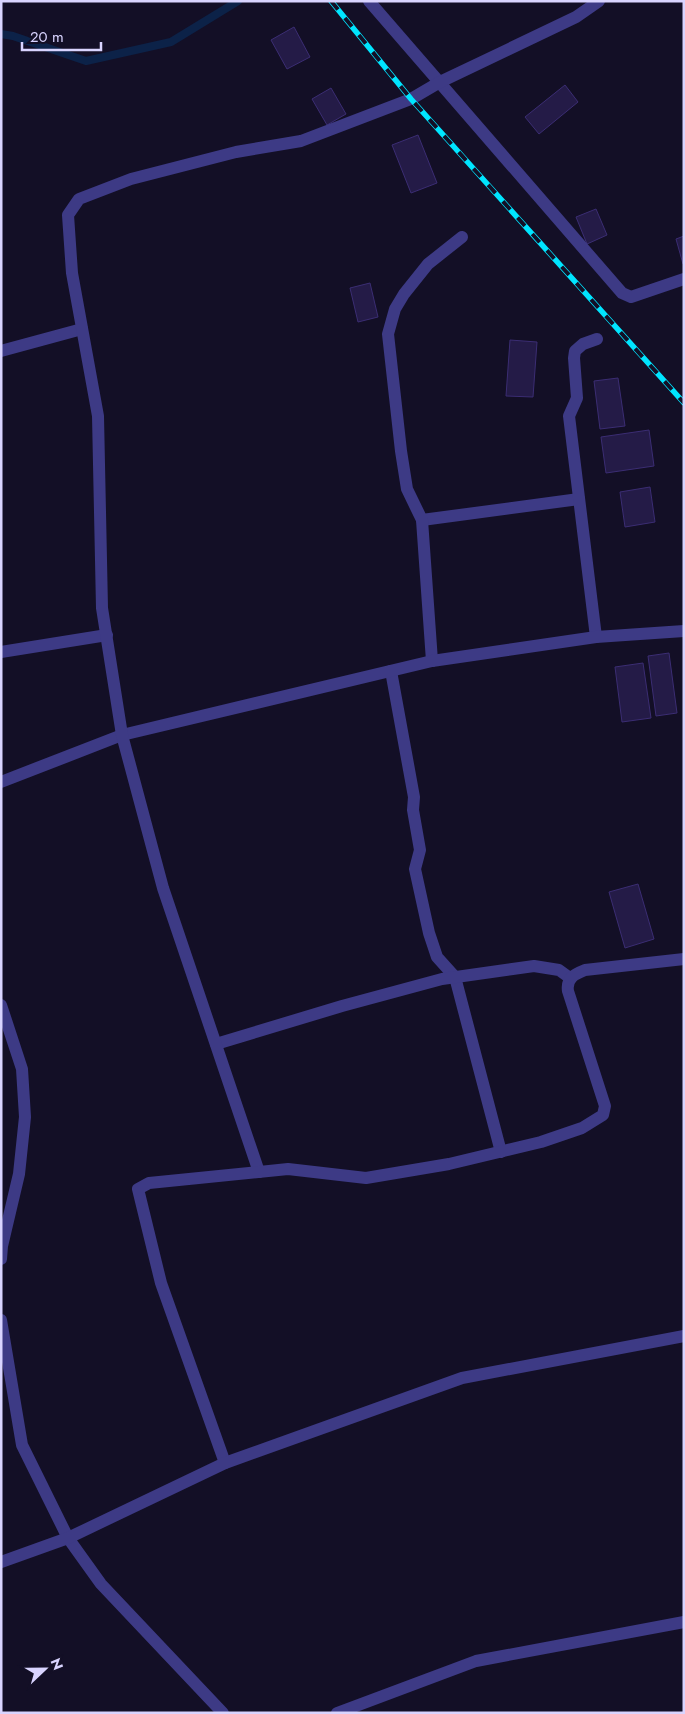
<svg xmlns="http://www.w3.org/2000/svg" width="685" height="1714" font-family="Jost,sans-serif">
  <style>
    .lines { fill: none; stroke-linecap: round; stroke-linejoin: round }
    .stream { stroke: #0c2248; stroke-width: 8 }
    .building { fill: #241b47; stroke: #3b2d73 }
    .minor { stroke: #3d3a85; stroke-width: 12 }
    .rail-casing { stroke: #00e5ff; stroke-width: 5.5 }
    .rail { stroke: #130f26; stroke-width: 4; stroke-dasharray: 11; stroke-linecap: butt }
  </style>
  <rect width="100%" height="100%" fill="#130f26"/>
  <g class="lines">
    <polyline class="stream" points="1,34 13,36 86,61 171,42 238,1"/>
  </g>
  <g class="building">
    <polygon points="294,27 310,57 287,69 271,40"/>
    <polygon points="565,85 578,102 539,134 525,117"/>
    <polygon points="331,88 346,114 327,125 312,99"/>
    <polygon points="418,135 437,183 411,193 392,145"/>
    <polygon points="596,209 607,235 587,244 576,217"/>
    <polygon points="684,236 684,264 683,264 676,239"/>
    <polygon points="370,283 378,317 358,322 350,288"/>
    <polygon points="510,340 537,342 533,397 506,396"/>
    <polygon points="618,378 625,426 600,429 594,381"/>
    <polygon points="649,430 654,466 606,473 601,437"/>
    <polygon points="650,487 655,522 625,527 620,492"/>
    <polygon points="669,653 677,713 656,716 648,656"/>
    <polygon points="643,663 651,718 622,722 615,667"/>
    <polygon points="638,884 654,939 625,948 609,892"/>
  </g>
  <g class="lines">
    <g class="minor">
      <polyline points="369,1 622,293 631,297 684,279"/>
      <polyline points="1,351 82,329"/>
      <polyline points="422,520 579,499"/>
      <polyline points="596,637 569,416 577,398 574,358 575,351 583,344 597,339"/>
      <polyline points="1,652 107,635"/>
      <polyline points="432,661 422,520 407,489 401,451 388,334 395,309 404,294 428,264 462,237"/>
      <polyline points="391,671 414,797 413,810 420,850 415,869 429,933 437,957 455,977 501,1152"/>
      <polyline points="1,782 122,735 432,661 596,637 684,631"/>
      <polyline points="1,1005 22,1069 25,1117 19,1174 2,1246 1,1259"/>
      <polyline points="216,1044 342,1006 442,979 534,966 559,970 570,978"/>
      <polyline points="259,1172 163,888 122,735 102,608 98,416 72,273 68,215 79,199 131,179 236,152 301,141 411,99 440,82 576,17 599,1"/>
      <polyline points="1,1320 22,1445 68,1538 101,1584 223,1713"/>
      <path d="M225,1463l-64,-180 -23,-94 11,-6 139,-14 78,9 83,-14 92,-22 41,-14 21,-13 2,-9 -37,-115c-2,-13 7,-17 17,-21l99,-11"/>
      <polyline points="1,1562 68,1538 225,1463 462,1378 684,1336"/>
      <polyline points="337,1713 476,1661 684,1622"/>
    </g>
    <defs>
      <polyline id="rail" points="331,1 411,99 684,403"/>
    </defs>
    <use href="#rail" class="rail-casing"/>
    <use href="#rail" class="rail"/>
  </g>
  <rect width="685" height="1714" fill="none" stroke="#d9d4ff" stroke-width="5"/>
  <g transform="translate(45 1669) rotate(68)" stroke="#130f26" stroke-width="4" paint-order="stroke">
  <path d="M0-4L9 19L0 12L-9 19Z" fill="#d9d4ff"/>
  <text y="-8" font-size="14" font-weight="bold" text-anchor="middle" fill="#d9d4ff">N</text>
  </g>
  <path d="M22 42v8h79v-8" fill="none" stroke="#d9d4ff" stroke-width="2.5"/>
  <text x="30" y="42" font-size="15" fill="#d9d4ff" stroke="#130f26" stroke-width="4" paint-order="stroke">20 m</text>
</svg>
